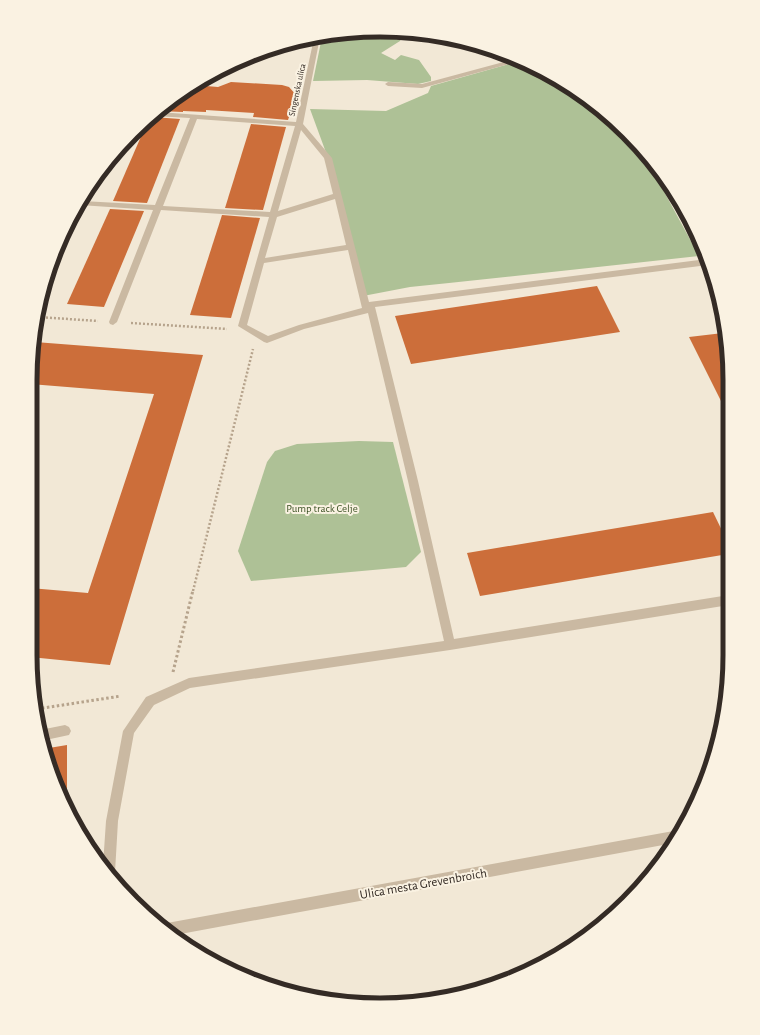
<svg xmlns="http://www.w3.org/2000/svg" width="760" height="1035" font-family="'Alegreya Sans',sans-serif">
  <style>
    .green { fill: #aec196 }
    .building { fill: #cc6e3a }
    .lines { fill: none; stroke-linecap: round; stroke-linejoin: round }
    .path-far1 { stroke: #b6a38c; stroke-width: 2.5; stroke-dasharray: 2 2; stroke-linecap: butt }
    .path { stroke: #b6a38c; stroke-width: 3; stroke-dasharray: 2.5 2.5; stroke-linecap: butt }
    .minor { fill: #cab9a2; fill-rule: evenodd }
    .labels { text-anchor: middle; stroke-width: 4; stroke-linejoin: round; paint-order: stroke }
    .far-street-label { font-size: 9px; fill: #342b25; stroke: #faf2e2 }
    .park-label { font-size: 11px; fill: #3e5327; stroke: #faf2e2 }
    .near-street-label { font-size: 13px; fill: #342b25; stroke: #faf2e2 }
    .rim { fill: none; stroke: #342b25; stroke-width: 5 }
  </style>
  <rect width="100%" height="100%" fill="#f2e8d6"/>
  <g class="green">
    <polygon points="357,31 404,32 400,41 381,53 395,60 401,55 419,60 431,77 431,81 418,84 367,80 313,81 322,37"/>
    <polygon points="520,61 555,77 611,117 642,151 699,256 449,283 410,287 363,296 328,158 310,109 386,111 428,93 431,86"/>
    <polygon points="359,441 393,442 421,552 406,567 251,581 238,551 267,462 275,451 297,444"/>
  </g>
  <g class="building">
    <polygon points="231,82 282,85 289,87 297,96 294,108 292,108 288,120 253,117 254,113 206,110 206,112 183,111 183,112 159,111 167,102 194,85 218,87"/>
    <polygon points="153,117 180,119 147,203 113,201 146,125"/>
    <polygon points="251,124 286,127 263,210 225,208"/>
    <polygon points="110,209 144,211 104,307 67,304"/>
    <polygon points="222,215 260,218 231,318 190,315"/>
    <polygon points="597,286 620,332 411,364 395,316"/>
    <polygon points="723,333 727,341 727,413 689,337"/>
    <polygon points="35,342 203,355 110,665 30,657 30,588 88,593 154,394 30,384"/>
    <polygon points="713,512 728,543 728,554 480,596 467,553"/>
    <polygon points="67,745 67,801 43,749"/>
  </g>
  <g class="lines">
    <g class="path-far1">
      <polyline points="38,317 98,321"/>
      <polyline points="131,323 227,329"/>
      <polyline points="193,591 253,349"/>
    </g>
    <g class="path">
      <polyline points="173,672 193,590"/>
      <polyline points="37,709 121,696"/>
    </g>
    <g class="minor">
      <path d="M320,37l-17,87 29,34 37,144 338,-43 1,6 -333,42 43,174 36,158 275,-44v10l-279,45 -260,38 -36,17 -20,28 -16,88 -3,51 -2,5 -10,-12 3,-44 17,-90 23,-34 43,-19 255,-37 -36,-160 -40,-168 -64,16 -37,14 -3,-1 -26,-16 31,-109 -108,-7 -44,112 -4,3 -3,-1 -1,-2 44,-112 -73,-5 2,-4 73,4 35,-87 -36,-2 4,-4 138,10 18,-84zM197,119l98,7 -25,86 -107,-6zM301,130l23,28 9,36 -55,17zM335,199l11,46 -81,13 12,-41zM348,250l14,58 -63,17 -31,11 -21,-11 17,-62z"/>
      <polygon points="515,59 520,61 422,88 388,86 385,84 388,82 422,84"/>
      <polygon points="65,725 69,727 71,731 69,735 41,741 40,730"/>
      <polygon points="679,830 682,831 674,843 175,935 162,927 167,923"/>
    </g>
  </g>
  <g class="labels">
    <g class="far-street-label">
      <text transform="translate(297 90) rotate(-78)" y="3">Singenska ulica</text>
    </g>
    <g class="park-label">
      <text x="322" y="512">Pump track Celje</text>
    </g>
    <g class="near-street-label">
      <text transform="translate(423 883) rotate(-10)" y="5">Ulica mesta Grevenbroich</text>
    </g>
  </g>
  <path d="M0 0H760V1035H0ZM380 37H380A343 343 0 0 1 723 380V655A343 343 0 0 1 380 998H380A343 343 0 0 1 37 655V380A343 343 0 0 1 380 37Z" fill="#faf2e2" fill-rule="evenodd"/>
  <path class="rim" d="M380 37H380A343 343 0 0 1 723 380V655A343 343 0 0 1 380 998H380A343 343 0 0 1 37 655V380A343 343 0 0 1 380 37Z"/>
</svg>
